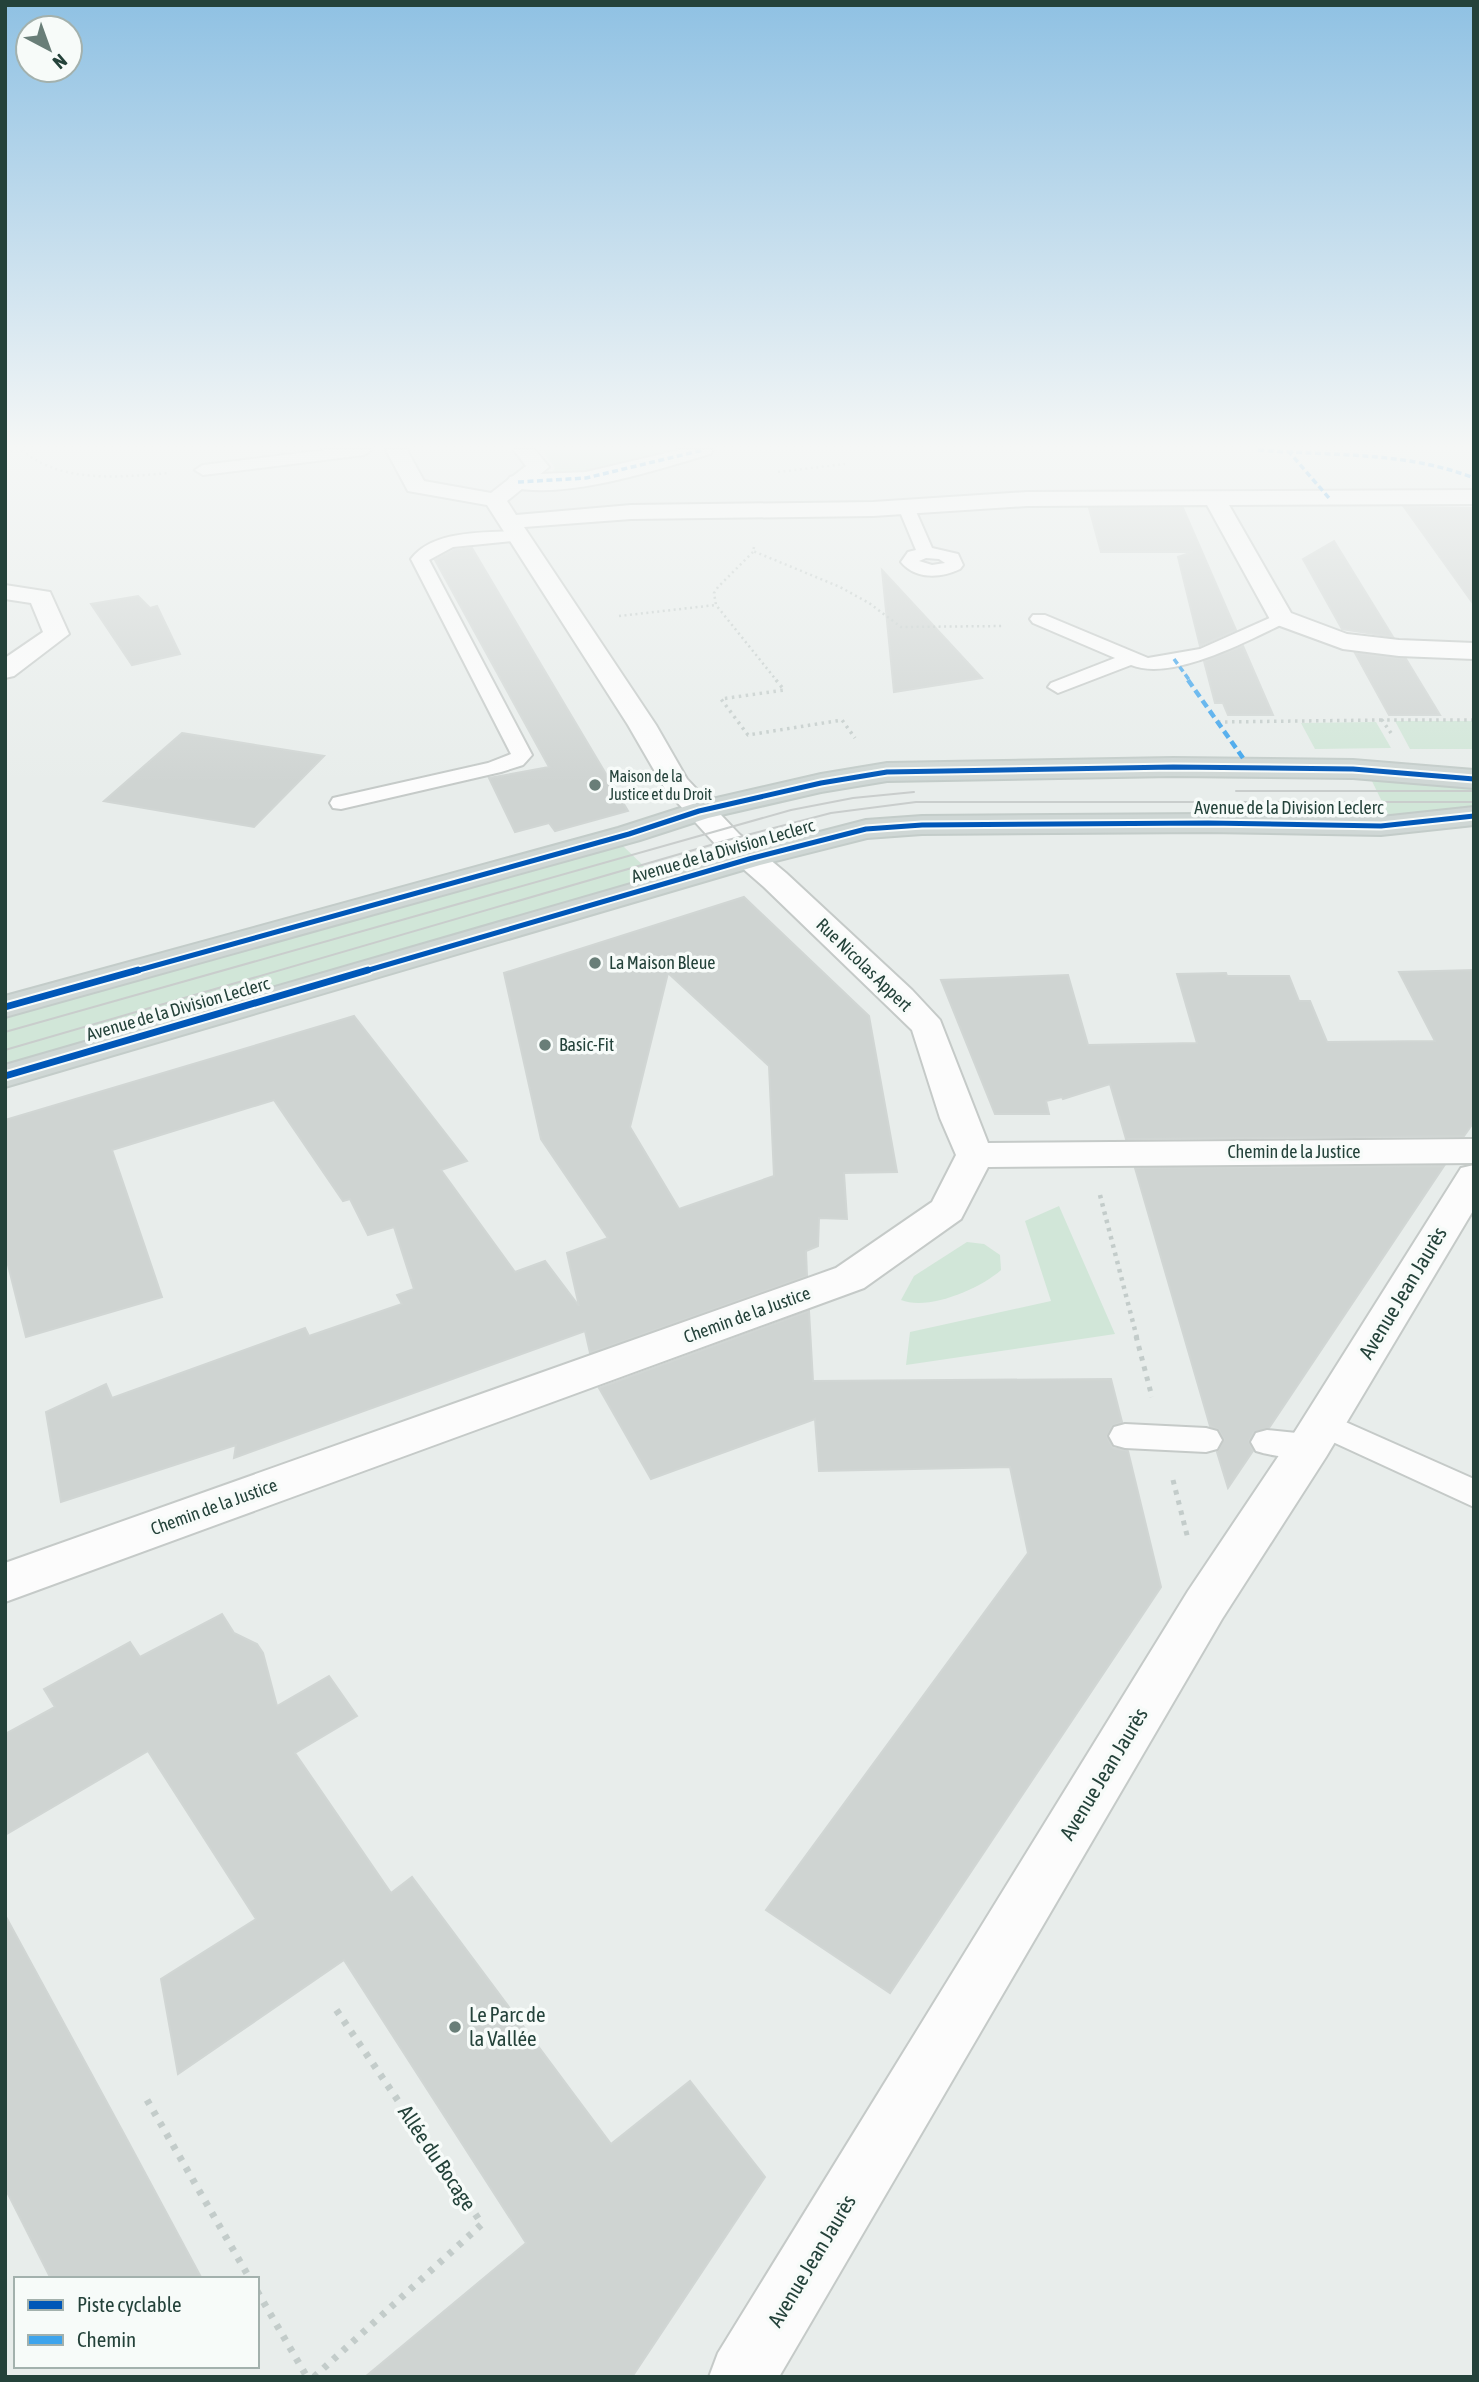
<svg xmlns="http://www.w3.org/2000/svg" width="1479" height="2382" font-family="'Asap Condensed',sans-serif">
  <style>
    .green { fill: #d1e6d8 }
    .building { fill: #cfd4d2; stroke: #d1d6d4; stroke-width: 2; fill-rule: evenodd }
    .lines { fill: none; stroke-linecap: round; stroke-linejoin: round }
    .service-casing { stroke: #c5cac8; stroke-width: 4 }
    .pedestrian-casing { stroke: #c5cac8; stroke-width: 4 }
    .minor-casing { stroke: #c5cac8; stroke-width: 4 }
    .primary-casing { stroke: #c3ccc9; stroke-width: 4 }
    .path-far4 { stroke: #c3ccca; stroke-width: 2.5; stroke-dasharray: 2 3.5; stroke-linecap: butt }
    .path-far3 { stroke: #c3ccca; stroke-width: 3.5; stroke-dasharray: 2.5 4.5; stroke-linecap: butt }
    .path-far2 { stroke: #c3ccca; stroke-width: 4.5; stroke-dasharray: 3.5 5; stroke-linecap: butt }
    .path-far1 { stroke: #c3ccca; stroke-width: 5; stroke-dasharray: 4.5 6; stroke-linecap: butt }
    .path { stroke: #c3ccca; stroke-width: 7; stroke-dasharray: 5 8; stroke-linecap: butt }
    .service { fill: #fcfcfc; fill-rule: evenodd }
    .pedestrian { fill: #fcfcfc; fill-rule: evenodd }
    .minor { fill: #fcfcfc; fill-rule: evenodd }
    .primary { fill: #cfd7d5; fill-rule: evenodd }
    .tram { stroke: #c9cdcc; stroke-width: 2 }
    .quiet-far1 { stroke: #3ea4ec; stroke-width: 3.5; stroke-dasharray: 6 3.5; stroke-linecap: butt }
    .quiet { stroke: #3ea4ec; stroke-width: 4.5; stroke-dasharray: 8 4.5; stroke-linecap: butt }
    .cycleway-far1-casing { stroke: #f7fbf9; stroke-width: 9 }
    .cycleway-casing { stroke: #f7fbf9; stroke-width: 11 }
    .cycleway-far1 { stroke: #0057b8; stroke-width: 5 }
    .cycleway { stroke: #0057b8; stroke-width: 7 }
    .poi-dot { fill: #697e78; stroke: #f7fbf9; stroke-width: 2.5 }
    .labels { text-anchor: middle; stroke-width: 7; stroke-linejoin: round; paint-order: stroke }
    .far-poi-label { font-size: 16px; fill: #24423a; stroke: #f7fbf9; text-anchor: start }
    .street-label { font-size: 18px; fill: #24423a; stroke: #f7fbf9 }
    .poi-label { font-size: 18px; fill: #24423a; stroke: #f7fbf9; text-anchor: start }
    .near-street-label { font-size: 21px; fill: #24423a; stroke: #f7fbf9 }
    .near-poi-label { font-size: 21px; fill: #24423a; stroke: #f7fbf9; text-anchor: start }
  </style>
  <rect width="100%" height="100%" fill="#e8edeb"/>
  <g class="green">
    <polygon points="542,450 687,450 547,481 555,468"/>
    <polygon points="1395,721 1474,721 1474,749 1410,749"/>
    <polygon points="1376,722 1391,748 1315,749 1301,723"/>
    <polygon points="1369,775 1474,784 1474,811 1390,818"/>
    <polygon points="621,844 655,877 5,1066 5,1016"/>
    <polygon points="1059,1206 1115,1334 906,1365 910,1332 1051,1301 1025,1221"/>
    <path d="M967,1242l17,2 16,11 1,15c-21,19 -73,41 -100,30l13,-24z"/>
  </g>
  <g class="building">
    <polygon points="1404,507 1474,508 1474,605"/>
    <polygon points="1089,508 1183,508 1236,630 1200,646 1178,557 1193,552 1101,552"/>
    <polygon points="1334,541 1393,637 1342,629 1303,559"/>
    <polygon points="472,548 543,668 628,811 555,831 549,823 515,832 489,778 549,767 435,560 454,550"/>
    <polygon points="882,570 982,678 894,692"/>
    <polygon points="138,596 150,608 157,606 180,654 132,665 91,604"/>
    <polygon points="1243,646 1273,715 1228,715 1223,703 1215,703 1204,661"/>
    <polygon points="1355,653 1406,659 1440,715 1389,715"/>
    <polygon points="182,733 324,756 254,827 104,801"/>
    <path d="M744,897l125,119 28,156 -53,1 3,46 -28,-1 -1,28 -12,5 1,25 -217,77 -5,-22 -351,127 2,-13 -175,57 -15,-90 60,-28 6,14 193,-70 4,8 93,-32 -5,-9 17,-6 -20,-62 -26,8 -18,-36 -7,2 -69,-101 -162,50 50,147 -136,40 -21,-84v-133l349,-104 113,145 -26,9 74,102 30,-11 34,45 -12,-53 41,-15 -67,-99 -37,-166zM668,973l101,93 5,110 -95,33 -49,-82z"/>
    <polygon points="1474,970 1474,1122 1464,1136 1126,1139 1110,1084 1063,1099 1062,1097 1046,1101 1049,1114 995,1114 941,980 1068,975 1088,1045 1197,1043 1177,974 1226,973 1227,976 1289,976 1299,1001 1310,1001 1327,1042 1435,1041 1399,972"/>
    <polygon points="1444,1166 1269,1428 1254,1432 1249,1441 1253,1451 1228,1488 1217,1452 1224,1439 1219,1430 1210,1426 1135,1168"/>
    <polygon points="809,1311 813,1381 1111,1379 1122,1422 1112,1426 1107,1437 1113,1448 1128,1451 1161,1587 890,1993 766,1910 1028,1553 1010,1467 819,1471 815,1419 651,1479 599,1388"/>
    <polygon points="222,1614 234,1633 257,1644 263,1653 277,1706 329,1676 357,1716 295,1753 391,1893 412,1877 611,2144 690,2081 765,2177 632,2377 365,2377 526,2243 344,1960 178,2074 161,1979 256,1919 148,1751 5,1835 5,1734 55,1707 44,1689 130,1642 140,1657"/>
    <polygon points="5,1915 123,2132 202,2279 51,2279 5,2188"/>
  </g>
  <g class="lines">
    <defs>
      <g id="service">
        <polygon points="325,450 371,450 364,455 203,475 195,470 203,465"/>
        <path d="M906,502l8,5 18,41 26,6 5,11 -3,4c-19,9 -44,11 -59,-7l7,-10 8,-2 -18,-43zM926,558l13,1 6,4 -13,2 -13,-4z"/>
        <path d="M516,531l6,1 2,4 -2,4 -69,7 -24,13 103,195 -9,10 -22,7 -160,37 -8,-1 -3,-5 3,-5 155,-35 23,-9 -100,-195c22,-29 72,-26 105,-28z"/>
        <path d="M1281,613l6,1 3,4 -3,4c-38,18 -115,60 -156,43l-73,28 -10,-6 3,-4 64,-25 -82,-35 -3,-4 3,-4h12l103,43 52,-9z"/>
        <path d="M1323,1412l151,67v28l-152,-70 4,8 -5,9c-19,6 -46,3 -65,-3l-5,-9 5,-9 11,-3 49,5 -4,-3 -5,-8 5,-8z"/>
        <polygon points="1125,1424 1206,1428 1217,1431 1222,1440 1217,1449 1206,1452 1125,1448 1114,1445 1109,1436 1114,1427"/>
      </g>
      <path id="pedestrian" d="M679,450h34l-3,4c-54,16 -144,46 -200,33l-3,-5 3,-5 8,-2 68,-3z"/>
      <g id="minor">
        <polygon points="386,450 407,450 424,481 491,493 526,466 514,450 535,450 549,467 507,501 516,515 631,505 873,502 1027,492 1474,490 1474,504 1229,505 1291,613 1347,634 1399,640 1474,643 1474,659 1399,656 1343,649 1272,623 1207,505 1027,506 873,516 631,519 524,527 656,725 687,779 739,834 786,873 912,990 940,1020 988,1143 1474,1139 1474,1163 988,1167 961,1219 864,1288 5,1602 5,1563 836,1268 932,1202 956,1155 940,1118 912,1030 764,887 717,846 665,789 628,725 487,505 408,491"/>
        <polygon points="5,585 50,592 69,634 14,676 5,678 5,658 43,632 31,603 5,599"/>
        <polygon points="1474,1165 1474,1209 1326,1457 1222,1619 779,2377 709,2377 718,2353 1188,1591 1294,1433 1461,1168"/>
      </g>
      <g id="primary">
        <polygon points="1173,758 1353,760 1474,770 1474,788 1353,778 1173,776 887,781 821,792 708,818 640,840 5,1017 5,996 618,828 699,802 821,774 887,763"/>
        <polygon points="1474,807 1474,825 1381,835 1208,832 922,834 867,838 760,865 5,1087 5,1065 738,853 866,820 922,816 1208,814 1381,817"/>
      </g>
    </defs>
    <use href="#service" class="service-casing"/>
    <use href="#pedestrian" class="pedestrian-casing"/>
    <use href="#minor" class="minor-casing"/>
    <use href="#primary" class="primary-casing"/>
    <g class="path-far4">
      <path d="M22,450c39,34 99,27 147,23"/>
      <polyline points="5,452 18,450"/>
      <polyline points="778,472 845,464"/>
      <polyline points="754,547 753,551 840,587 869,603 901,627 1004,626"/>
      <polyline points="753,552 718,587 714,593 716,605 777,681"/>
      <polyline points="619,616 716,605"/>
    </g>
    <g class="path-far3">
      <polyline points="776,680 784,690 721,699 748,735 842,720 855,738"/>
      <polyline points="1218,722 1382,720"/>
      <polyline points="1391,733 1382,720 1474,720"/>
    </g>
    <polyline class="path-far2" points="1100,1195 1137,1338"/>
    <g class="path-far1">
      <polyline points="1136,1336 1152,1397"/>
      <polyline points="1173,1480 1188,1539"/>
    </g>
    <g class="path">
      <polyline points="147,2100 250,2279"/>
      <polyline points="257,2291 307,2377"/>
      <polyline points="314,2377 482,2224 335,2008"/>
    </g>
    <use href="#service" class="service"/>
    <use href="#pedestrian" class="pedestrian"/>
    <use href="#minor" class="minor"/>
    <use href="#primary" class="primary"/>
    <g class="tram">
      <polyline points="1236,791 1474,791"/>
      <polyline points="5,1032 791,810 853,798 914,792"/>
      <polyline points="5,1050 728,840 831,813 916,802 1474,802"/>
    </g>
    <g class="quiet-far1">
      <path d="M1258,450c74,6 146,1 216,28"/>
      <polyline points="1293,451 1290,453 1329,498"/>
      <polyline points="518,482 586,478 703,450"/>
      <polyline points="1174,659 1190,681"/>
    </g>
    <polyline class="quiet" points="1188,680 1243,758"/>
    <defs>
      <g id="cycleway-far1">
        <polyline points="132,972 629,834 699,811 821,783 887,772 1173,767 1353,769 1474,779"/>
        <polyline points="362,972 749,859 866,829 922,825 1208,823 1381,826 1474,816"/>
      </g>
      <g id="cycleway">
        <polyline points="5,1007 138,970"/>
        <polyline points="5,1076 368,970"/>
      </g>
    </defs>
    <use href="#cycleway-far1" class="cycleway-far1-casing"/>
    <use href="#cycleway" class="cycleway-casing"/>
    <use href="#cycleway-far1" class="cycleway-far1"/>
    <use href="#cycleway" class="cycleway"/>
  </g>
  <linearGradient id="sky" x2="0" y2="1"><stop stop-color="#8fc1e3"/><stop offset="0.57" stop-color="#f5f7f6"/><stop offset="1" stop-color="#f5f7f6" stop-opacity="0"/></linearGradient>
  <rect width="1479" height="784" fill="url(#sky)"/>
  <g class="poi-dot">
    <circle cx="595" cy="785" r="7"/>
    <circle cx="595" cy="963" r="7"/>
    <circle cx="545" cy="1045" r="7"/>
    <circle cx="455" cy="2027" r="7"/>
  </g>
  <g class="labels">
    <g class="far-poi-label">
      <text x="609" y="782">Maison de la<tspan x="609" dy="18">Justice et du Droit</tspan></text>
    </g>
    <g class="street-label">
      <text x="1289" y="814">Avenue de la Division Leclerc</text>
      <text transform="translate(723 851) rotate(-16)" y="6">Avenue de la Division Leclerc</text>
      <text transform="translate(864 965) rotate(44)" y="6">Rue Nicolas Appert</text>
      <text transform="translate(178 1009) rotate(-16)" y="6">Avenue de la Division Leclerc</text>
      <text x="1294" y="1158">Chemin de la Justice</text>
      <text transform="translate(747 1315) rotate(-20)" y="6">Chemin de la Justice</text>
      <text transform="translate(214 1507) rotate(-20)" y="6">Chemin de la Justice</text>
    </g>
    <g class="poi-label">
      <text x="609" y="969">La Maison Bleue</text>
      <text x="559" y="1051">Basic-Fit</text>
    </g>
    <g class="near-street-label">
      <text transform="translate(1403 1293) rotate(-59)" y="7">Avenue Jean Jaurès</text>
      <text transform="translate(1104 1774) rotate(-59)" y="7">Avenue Jean Jaurès</text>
      <text transform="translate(437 2158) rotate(56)" y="7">Allée du Bocage</text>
      <text transform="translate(812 2261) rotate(-59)" y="7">Avenue Jean Jaurès</text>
    </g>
    <g class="near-poi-label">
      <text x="469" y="2022">Le Parc de<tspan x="469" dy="24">la Vallée</tspan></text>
    </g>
  </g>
  <rect width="1479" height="2382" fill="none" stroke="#24423a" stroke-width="14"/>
  <rect x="14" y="2277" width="245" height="91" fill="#f7fbf9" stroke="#a3b1ad" stroke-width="2"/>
  <rect x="28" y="2300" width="35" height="10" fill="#0057b8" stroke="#a3b1ad" stroke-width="2"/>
  <text x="77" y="2312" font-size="21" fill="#24423a">Piste cyclable</text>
  <rect x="28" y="2335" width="35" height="10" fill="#3ea4ec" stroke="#a3b1ad" stroke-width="2"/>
  <text x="77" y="2347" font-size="21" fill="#24423a">Chemin</text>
  <g transform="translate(49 49) rotate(139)"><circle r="33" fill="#f7fbf9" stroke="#a3b1ad" stroke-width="2"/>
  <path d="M0-5L12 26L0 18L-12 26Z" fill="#697e78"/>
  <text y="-10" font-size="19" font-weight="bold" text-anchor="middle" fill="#24423a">N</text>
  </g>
</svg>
